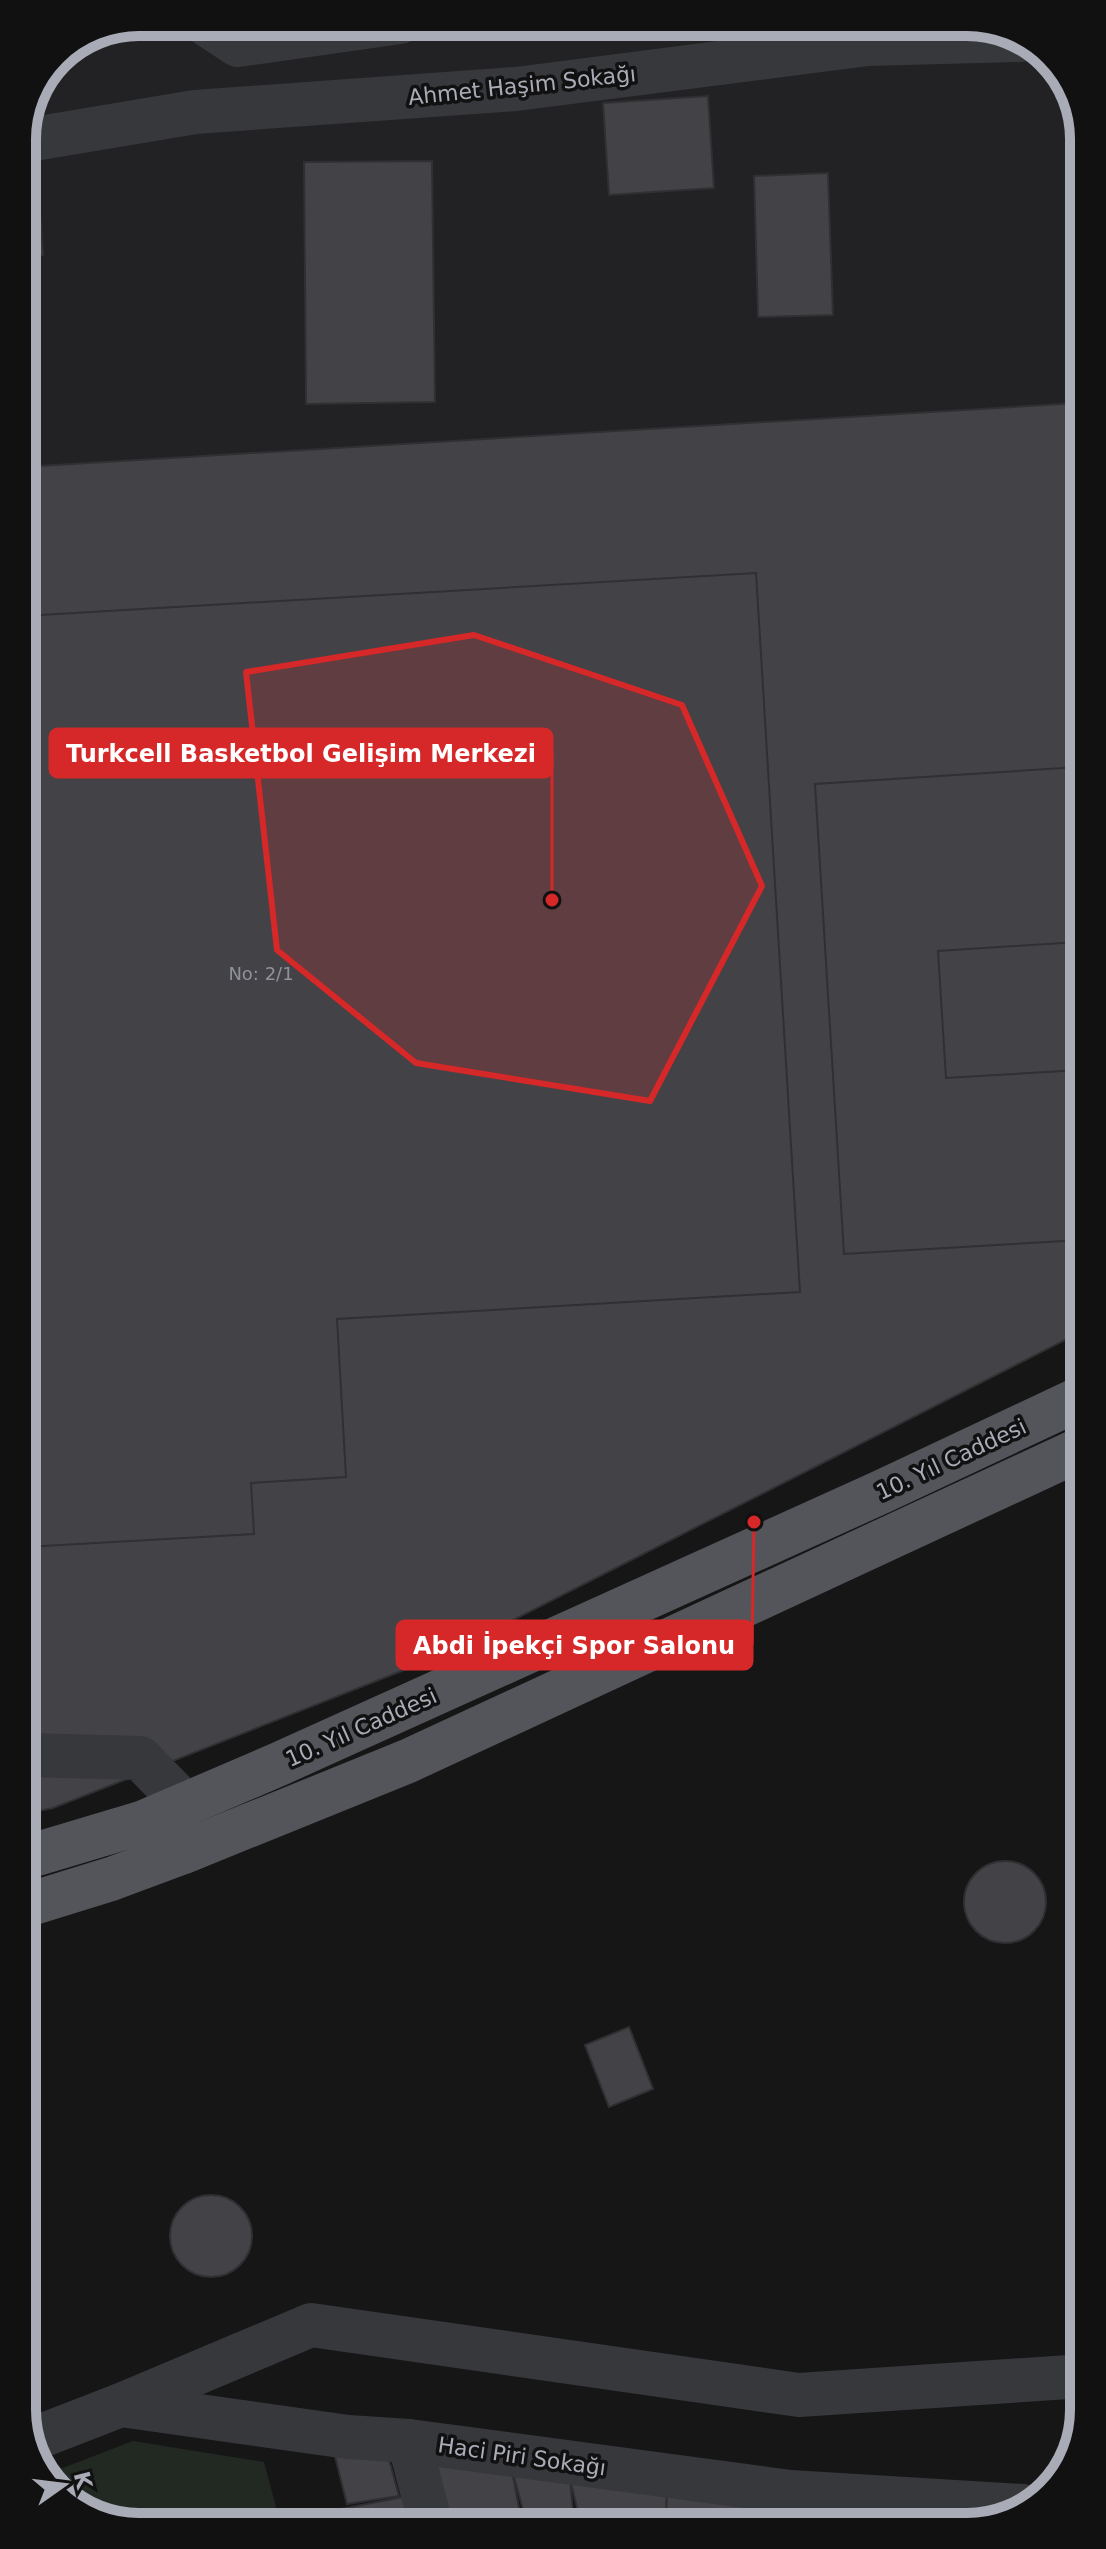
<svg xmlns="http://www.w3.org/2000/svg" width="1106" height="2549" font-family="'DejaVu Sans',sans-serif">
  <style>
    .built { fill: #222224 }
    .green { fill: #222923 }
    .building { fill: #434347; stroke: #303033; stroke-width: 2 }
    .lines { fill: none; stroke-linecap: round; stroke-linejoin: round }
    .minor { stroke: #37383c; stroke-width: 44 }
    .major { stroke: #53555a; stroke-width: 44 }
    .marked { fill: #d62828; fill-opacity: 0.2; stroke: #d62828; stroke-width: 6; stroke-linejoin: round }
    .labels { text-anchor: middle; stroke-width: 7; stroke-linejoin: round; paint-order: stroke }
    .number-label { font-size: 18px; fill: #90929a }
    .street-label { font-size: 22px; fill: #a9acb6; stroke: #111112 }
    .rim { fill: none; stroke: #a9acb6; stroke-width: 10 }
    .leader { fill: none; stroke: #d62828; stroke-width: 3 }
    .callout-dot { fill: #d62828; stroke: #111112; stroke-width: 3 }
    .callout { fill: #d62828; stroke: #d62828; stroke-width: 3 }
    .callout-label { font-size: 24px; text-anchor: middle; font-weight: bold; fill: #fff }
  </style>
  <rect width="100%" height="100%" fill="#161617"/>
  <polygon class="built" points="139,22 975,22 1038,47 1078,101 1078,405 23,475 22,132 57,56"/>
  <polygon class="green" points="133,2441 264,2462 281,2526 131,2527 68,2502 47,2474"/>
  <g class="building">
    <polygon points="708,96 714,188 609,195 603,103"/>
    <polygon points="432,161 435,402 306,404 304,162"/>
    <polygon points="828,173 833,315 758,317 754,176"/>
    <polygon points="40,213 43,255 23,256 22,214"/>
    <polygon points="1078,403 1081,1332 450,1652 53,1808 27,1813 23,467"/>
    <polygon points="756,573 800,1292 337,1319 346,1477 251,1483 254,1534 26,1547 24,616"/>
    <polygon points="1079,767 1080,988 1077,942 938,951 946,1078 1080,1070 1081,1240 844,1254 815,784"/>
    <circle cx="1005" cy="1902" r="41"/>
    <polygon points="629,2027 653,2089 609,2107 585,2045"/>
    <circle cx="211" cy="2236" r="41"/>
    <polygon points="334,2452 388,2456 399,2496 347,2504"/>
    <polygon points="425,2461 511,2466 522,2524 441,2525"/>
    <polygon points="511,2466 570,2479 574,2524 527,2524"/>
    <polygon points="570,2479 667,2490 666,2523 581,2524"/>
    <polygon points="667,2490 754,2500 752,2522 666,2523"/>
    <polygon points="408,2496 416,2525 301,2526 300,2517"/>
  </g>
  <g class="lines">
    <g class="minor">
      <polyline points="203,22 238,45 400,22"/>
      <polyline points="22,141 195,112 516,89 868,44 1022,40"/>
      <polyline points="27,1755 140,1758 185,1804"/>
      <polyline points="121,2405 311,2325 799,2395 1084,2376"/>
      <polyline points="28,2441 121,2405 348,2437 409,2441 790,2492 1023,2506"/>
      <polyline points="409,2441 431,2525"/>
    </g>
    <g class="major">
      <polyline points="27,1857 144,1822 279,1764 881,1492 1081,1398"/>
      <polyline points="27,1905 111,1879 181,1853 408,1761 1081,1449"/>
    </g>
  </g>
  <path class="marked" d="M474,635l208,70 80,181 -112,215 -234,-38 -139,-113 -31,-278z"/>
  <g class="labels">
    <g class="number-label">
      <text x="261" y="980">No: 2/1</text>
    </g>
    <g class="street-label">
      <text transform="translate(522 85) rotate(-6)" y="8">Ahmet Haşim Sokağı</text>
      <text transform="translate(951 1459) rotate(-25)" y="8">10. Yıl Caddesi</text>
      <text transform="translate(361 1727) rotate(-24)" y="8">10. Yıl Caddesi</text>
      <text transform="translate(522 2456) rotate(8)" y="8">Haci Piri Sokağı</text>
    </g>
  </g>
  <path d="M0 0H1106V2549H0ZM139 36H967A103 103 0 0 1 1070 139V2410A103 103 0 0 1 967 2513H139A103 103 0 0 1 36 2410V139A103 103 0 0 1 139 36Z" fill="#111112" fill-rule="evenodd"/>
  <path class="rim" d="M139 36H967A103 103 0 0 1 1070 139V2410A103 103 0 0 1 967 2513H139A103 103 0 0 1 36 2410V139A103 103 0 0 1 139 36Z"/>
  <path class="leader" d="M552 900L552 753M754 1522L752 1645"/>
  <g class="callout-dot">
    <circle cx="552" cy="900" r="8"/>
    <circle cx="754" cy="1522" r="8"/>
  </g>
  <g class="callout">
    <rect x="50" y="729" width="502" height="48" rx="8"/>
    <rect x="397" y="1621" width="355" height="48" rx="8"/>
  </g>
  <g class="callout-label">
    <text x="301" y="762">Turkcell Basketbol Gelişim Merkezi</text>
    <text x="574" y="1654">Abdi İpekçi Spor Salonu</text>
  </g>
  <g transform="translate(64 2485) rotate(76)" stroke="#111112" stroke-width="6" paint-order="stroke">
  <path d="M0-6L14 30L0 20L-14 30Z" fill="#a9acb6"/>
  <text y="-12" font-size="22" font-weight="bold" text-anchor="middle" fill="#a9acb6">K</text>
  </g>
</svg>
